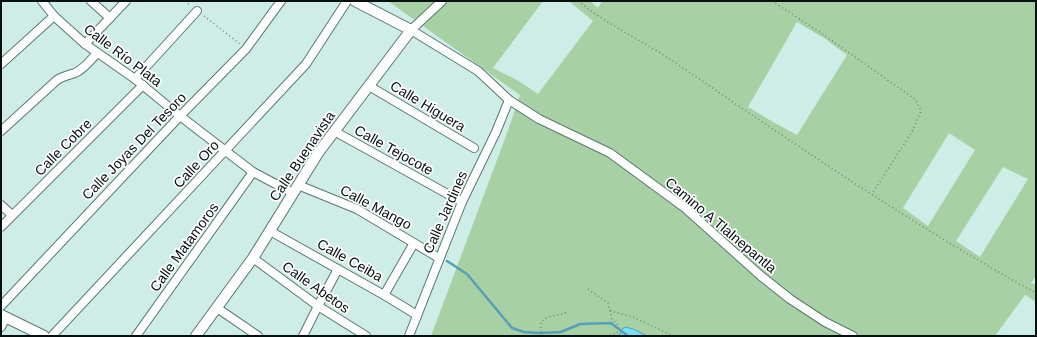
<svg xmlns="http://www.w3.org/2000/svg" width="1037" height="337" font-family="Arial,sans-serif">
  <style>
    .green { fill: #a7d0a4; fill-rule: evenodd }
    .water { fill: #77defe; stroke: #55a0b6 }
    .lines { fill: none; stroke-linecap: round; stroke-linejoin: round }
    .stream { stroke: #55a0b6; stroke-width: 2.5 }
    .minor-casing { stroke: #5b7771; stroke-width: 10 }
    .tertiary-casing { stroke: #5b7771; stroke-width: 12 }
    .path { stroke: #6e837f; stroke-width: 1.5; stroke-dasharray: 1 3; stroke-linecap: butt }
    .minor { stroke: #fff; stroke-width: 8 }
    .tertiary { stroke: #fff; stroke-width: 10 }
    .labels { text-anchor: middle; stroke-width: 3.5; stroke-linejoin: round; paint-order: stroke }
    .street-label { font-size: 14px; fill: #06100f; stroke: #fff }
  </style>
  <rect width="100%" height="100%" fill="#ceede6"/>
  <path class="green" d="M388,1h155l-50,67 24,12 21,14 55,-73 -24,-20h21l8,7 4,-7h434v275l-5,7 5,2v17l-11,-7 -30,41h-564l75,-200 14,-41zM797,22l27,16 23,17 -50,80 -24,-13 -25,-15zM949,133l26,17 -47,76 -25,-18zM1003,167l25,12 -48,78 -24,-16z"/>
  <polygon class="water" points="625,327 633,329 647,336 619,336 622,329"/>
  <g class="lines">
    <polyline class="stream" points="447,261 467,274 512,328 524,332 539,333 561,332 580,324 611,323 628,336"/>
    <defs>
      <g id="minor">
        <polyline points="42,1 54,16 85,44 135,79 180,116 253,172 293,193"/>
        <polyline points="91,1 110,18"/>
        <polyline points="442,1 411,30 478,71 491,83 509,100 539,119 610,153 685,208 761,276 790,299 825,322 853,336"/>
        <polyline points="85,44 126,1"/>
        <polyline points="1,64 54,16"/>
        <polyline points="135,79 197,11"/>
        <polyline points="369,86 474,148"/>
        <path d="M1,131l56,-51c6,-4 12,-5 18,-7 9,-4 16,-13 22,-20"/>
        <polyline points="334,131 462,202"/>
        <polyline points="298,185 357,209 439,258"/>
        <polyline points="1,205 12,215"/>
        <polyline points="1,227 143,85"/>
        <polyline points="270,231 384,295 417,315"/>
        <polyline points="253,258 318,306 366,336"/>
        <polyline points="384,295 414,243"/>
        <polyline points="1,306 180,116 246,49 281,1"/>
        <polyline points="217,308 258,336"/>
        <polyline points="1,327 6,317"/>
        <polyline points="52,336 306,64 347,1"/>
        <polyline points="136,336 253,172"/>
        <polyline points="303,336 318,306 338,269"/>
        <polyline points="409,336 462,202 496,132 509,100"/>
      </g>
      <g id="tertiary">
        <polyline points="1,315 44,336"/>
        <polyline points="196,336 253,258 318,153 411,30 355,1"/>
      </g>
    </defs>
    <use href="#minor" class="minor-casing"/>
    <use href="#tertiary" class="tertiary-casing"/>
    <g class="path">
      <polyline points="185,1 191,6"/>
      <path d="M578,1c26,21 56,36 84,53 14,9 27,18 40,27 109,74 219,149 334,212"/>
      <polyline points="772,1 821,33 916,100 921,111 913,130 872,194"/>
      <polyline points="204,16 240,44"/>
      <polyline points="588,289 608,303 612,319 618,325 617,333 606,336"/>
      <polyline points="610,311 633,317 673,336"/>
      <path d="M541,336v-14c9,-8 15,-5 26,-10"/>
    </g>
    <use href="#minor" class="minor"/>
    <use href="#tertiary" class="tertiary"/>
  </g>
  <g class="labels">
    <g class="street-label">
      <text transform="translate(123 55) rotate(37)" y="5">Calle Río Plata</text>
      <text transform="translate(428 106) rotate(31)" y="5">Calle Higuera</text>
      <text transform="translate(134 146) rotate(-46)" y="5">Calle Joyas Del Tesoro</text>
      <text transform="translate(63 147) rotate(-45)" y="5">Calle Cobre</text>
      <text transform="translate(394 150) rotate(29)" y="5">Calle Tejocote</text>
      <text transform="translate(302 156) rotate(-56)" y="5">Calle Buenavista</text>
      <text transform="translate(196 164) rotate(-47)" y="5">Calle Oro</text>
      <text transform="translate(376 207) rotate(28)" y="5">Calle Mango</text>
      <text transform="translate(445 212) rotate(-66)" y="5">Calle Jardines</text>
      <text transform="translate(721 225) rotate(40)" y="5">Camino A Tlalnepantla</text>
      <text transform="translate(184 247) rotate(-54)" y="5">Calle Matamoros</text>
      <text transform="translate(350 260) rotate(29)" y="5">Calle Ceiba</text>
      <text transform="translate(316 287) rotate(35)" y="5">Calle Abetos</text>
    </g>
  </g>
  <rect width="1037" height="337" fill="none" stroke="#06100f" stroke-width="4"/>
</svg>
